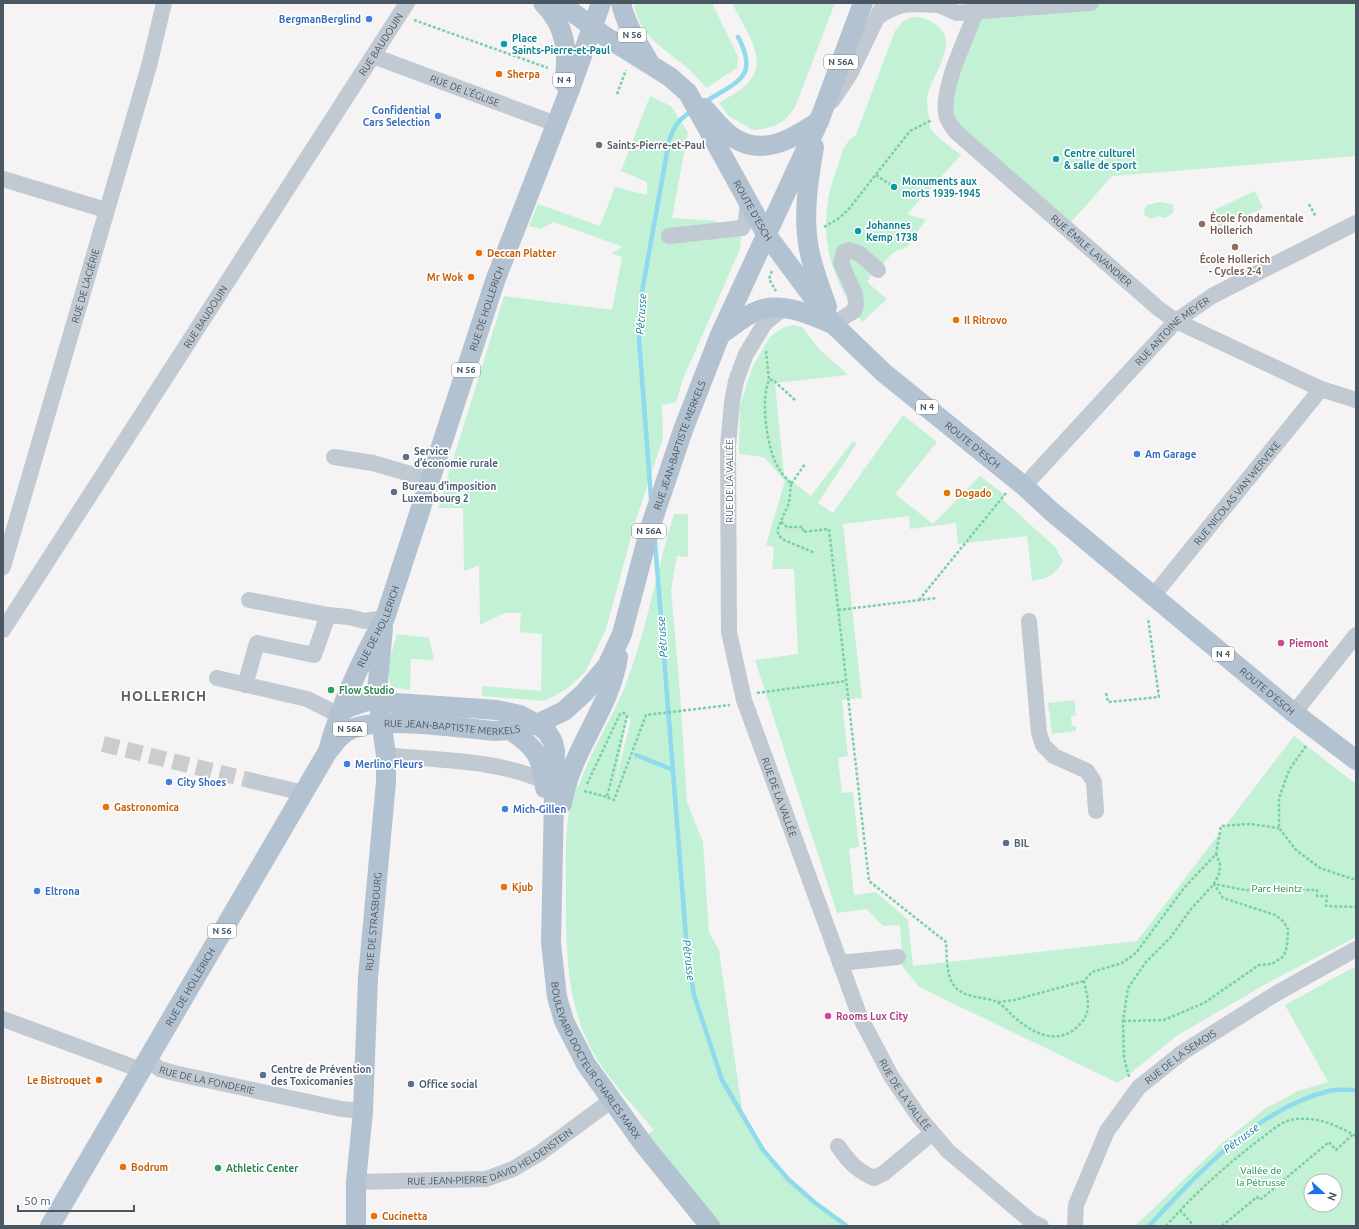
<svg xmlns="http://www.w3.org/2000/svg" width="1359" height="1229" font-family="Ubuntu,sans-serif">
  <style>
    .green { fill: #c3f1d5; fill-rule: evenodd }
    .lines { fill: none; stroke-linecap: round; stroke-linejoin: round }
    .stream { stroke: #90daee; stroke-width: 4.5 }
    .minor-tunnel { stroke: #caccce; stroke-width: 16; stroke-dasharray: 16 8; stroke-linecap: butt }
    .path { stroke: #7ad0a6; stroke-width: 2.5; stroke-dasharray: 3 2; stroke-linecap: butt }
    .minor { stroke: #c1cad2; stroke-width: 16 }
    .major { stroke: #b3c2d1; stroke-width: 20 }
    .shop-dot { fill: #3f7fe0; stroke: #fff; stroke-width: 1.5 }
    .culture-dot { fill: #0f9aa8; stroke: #fff; stroke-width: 1.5 }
    .food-dot { fill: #e8710a; stroke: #fff; stroke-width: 1.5 }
    .worship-dot { fill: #6b7280; stroke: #fff; stroke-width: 1.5 }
    .education-dot { fill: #8d6e63; stroke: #fff; stroke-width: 1.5 }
    .service-dot { fill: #5c6f8a; stroke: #fff; stroke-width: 1.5 }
    .hotel-dot { fill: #d1479c; stroke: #fff; stroke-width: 1.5 }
    .leisure-dot { fill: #2e9e5b; stroke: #fff; stroke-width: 1.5 }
    .labels { text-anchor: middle; stroke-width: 3.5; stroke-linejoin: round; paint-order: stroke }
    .shield { fill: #fff; stroke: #808990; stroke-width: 1 }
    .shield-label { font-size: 9px; font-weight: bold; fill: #4a5661 }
    .shop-label { font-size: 10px; font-weight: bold; fill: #366cbe; stroke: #fff; text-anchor: start }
    .culture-label { font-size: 10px; font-weight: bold; fill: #0d838f; stroke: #fff; text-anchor: start }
    .street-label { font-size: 10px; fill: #4a5661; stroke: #fff }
    .food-label { font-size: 10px; font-weight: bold; fill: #c56008; stroke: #fff; text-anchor: start }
    .worship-label { font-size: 10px; font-weight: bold; fill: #5b616d; stroke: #fff; text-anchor: start }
    .education-label { font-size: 10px; font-weight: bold; fill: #785e54; stroke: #fff; text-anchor: start }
    .service-label { font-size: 10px; font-weight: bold; fill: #4e5e75; stroke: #fff; text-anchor: start }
    .hotel-label { font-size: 10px; font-weight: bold; fill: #b23c85; stroke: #fff; text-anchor: start }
    .leisure-label { font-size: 10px; font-weight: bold; fill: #27864d; stroke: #fff; text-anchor: start }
    .park-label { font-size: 10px; fill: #17864f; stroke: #fff }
    .water-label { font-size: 11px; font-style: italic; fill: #0c7c9b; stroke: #fff }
    .district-label { font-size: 14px; font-weight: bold; letter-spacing: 1px; fill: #5f6368; stroke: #fff }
  </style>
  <rect width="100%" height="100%" fill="#f5f3f3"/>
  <g class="green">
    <path d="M634,3h78l26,54 -1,11 -31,20c-7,-9 -16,-19 -26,-26 -20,-16 -43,-31 -46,-59z"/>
    <path d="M732,3h103l-40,104c-13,19 -20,20 -42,23l-24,-14 -10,-13c11,-7 24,-13 32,-24 17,-22 -9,-55 -19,-76z"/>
    <polygon points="1091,3 1356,3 1356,156 1112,176 1066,228 956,132 946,97 976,12"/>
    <path d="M913,17c8,0 15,2 22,7 25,16 1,45 -6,66 -3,9 -2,17 0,27 0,3 0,9 2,12 5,8 22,20 30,26l-54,59 19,6 -19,27 -13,5 -21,21 -6,9 20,17 -25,23c-35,-49 -47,-95 -25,-154 5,-14 6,-25 19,-33l39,-104 8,-10z"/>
    <polygon points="650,96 671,106 688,132 672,218 716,221 721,237 741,234 740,249 683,379 676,402 662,405 663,438 634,526 606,629 586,671 568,688 545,701 482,696 482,686 541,691 542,634 520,632 521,613 505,613 480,625 479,565 464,571 463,508 438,508 504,296 612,310 622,257 611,253 623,247 554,222 540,229 529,226 538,204 600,226 615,187 647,195 647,182 621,171"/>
    <polygon points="1255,191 1263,208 1219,228 1212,211"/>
    <polygon points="1160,202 1172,204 1174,209 1173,213 1165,218 1158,216 1152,219 1145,216 1144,210 1147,205"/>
    <path d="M793,325l9,2 18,23 28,25 -73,8 9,92 27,21 42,-55 4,2 -39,60 15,10 70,-98 34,27 -42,52 38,30 47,-48 25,19 -3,4 53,48 8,14c-9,15 -14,17 -31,20l-5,-45 -69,8 -2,-21 -46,6 -1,-13 -66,8 19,174 -20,2 6,56 -10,2 4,35 11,-1 6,55 -10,2 5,46 22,-3 32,28 5,46 224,-25 157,-205 62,48v153l-85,44 -93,54 -60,48 -199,-96 -16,-20 -3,-42 -17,1 -16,-17 -30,4 -82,-253 43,-6 -4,-85h-22l2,-22 -8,-2 19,-64 -21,-24 -25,-3 1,-48 12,-38 18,-31 12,-9z"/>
    <path d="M674,514h14v43l-11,-1 -6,34 9,102 7,110 16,40 6,91 10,17 24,167 20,33 25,29 26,23 33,24h-126l-73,-92 6,-4c-20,-23 -41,-46 -57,-71 -32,-52 -31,-110 -31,-168 0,-38 -2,-68 9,-105h4c12,-38 36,-70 49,-108 20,-53 29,-110 46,-164zM627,717l4,2 -16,65z"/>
    <path d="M397,634l32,4 5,22 -23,-1 -1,31 -18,-3c-8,-14 1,-38 5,-53z"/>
    <polygon points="1074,700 1076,715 1071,716 1072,726 1076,726 1076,731 1052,734 1048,703"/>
    <path d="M1356,966v260h-221l86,-82 45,-36 32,-17 30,-9 -43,-77zM1311,1181h24v24h-24z"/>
  </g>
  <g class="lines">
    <g class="stream">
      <path d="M705,102c31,-20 55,-24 33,-65"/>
      <path d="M651,498l-12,-159 1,-36 29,-162c5,-15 10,-22 23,-30"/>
      <polyline points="655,542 687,950 694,995 722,1080 763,1150 788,1179 814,1202 847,1226"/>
      <polyline points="636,755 671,769"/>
      <path d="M1149,1226c48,-52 109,-118 180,-135 8,-2 18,-1 27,-1"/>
    </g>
    <polyline class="minor-tunnel" points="103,744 253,781"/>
    <g class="path">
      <polyline points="414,20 548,68"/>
      <polyline points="617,94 626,70"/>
      <polyline points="876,175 894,187"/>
      <polyline points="1309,204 1316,217"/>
      <polyline points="824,227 838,219 848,210 910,131 932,120"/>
      <polyline points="772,271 769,279 776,291"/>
      <polyline points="766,351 769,380"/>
      <path d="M795,400l-22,-20h-4c-9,21 -2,70 10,89 3,5 8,10 12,15l14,-20"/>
      <polyline points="791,484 789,503 778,528 778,535 784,540 815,553"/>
      <path d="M781,522l6,5h16v5l26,-3 40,352 77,61c1,13 0,32 7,42 9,15 31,12 44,18 6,3 12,10 16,14 18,16 42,30 63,12 17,-14 12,-28 8,-47l8,-9 30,-9 14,-10 48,-65 32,-34 5,-28 29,-2 29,4"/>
      <polyline points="919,600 1006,493"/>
      <polyline points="838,610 937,598"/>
      <polyline points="757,693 846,681"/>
      <polyline points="1106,693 1108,702 1159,697 1148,618"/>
      <polyline points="1306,746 1289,770 1279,798 1279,828 1296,850 1320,868 1356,880"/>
      <polyline points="587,784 620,714 624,713 627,716 607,797 614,800 646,715 730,705"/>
      <polyline points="584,791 607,797"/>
      <polyline points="998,1002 1014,1000 1084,981"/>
      <polyline points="1123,1021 1164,1020 1204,1003 1259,965 1272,964 1284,956 1287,946 1288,929 1283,921 1275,915 1223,898 1214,884 1245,890 1317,890 1317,896 1327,896 1326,906 1356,907"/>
      <polyline points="1129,1077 1124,1058 1123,1021 1128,988 1146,962 1170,938 1191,909 1214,884 1219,874 1220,864 1216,854"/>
      <polyline points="1180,1210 1194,1226"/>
      <path d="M1166,1226c28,-32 59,-60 93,-86 11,-8 23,-20 37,-21 23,-2 40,6 60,17"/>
      <polyline points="1222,1226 1257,1197 1260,1200 1329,1142 1336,1150 1353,1134"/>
    </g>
    <g class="minor">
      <polyline points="934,3 957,13 1091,3"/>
      <path id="s1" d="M976,12c-10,27 -34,74 -30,101 0,6 6,14 10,19l203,177 17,12 145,68 35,11"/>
      <path d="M878,17c23,-16 33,-13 59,-12"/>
      <path id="s2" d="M373,56l183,68"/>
      <polyline points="832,101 850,74 884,3"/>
      <polyline points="3,179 106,210"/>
      <polyline points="669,236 742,228 746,221 748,201"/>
      <path id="s3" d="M784,308l-19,15 -19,31 -10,27 -4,21 -4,44 1,186 15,68 116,317 31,59 28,41 29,34 84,71 9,4"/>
      <polyline points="833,324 854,311 856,304 855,294 841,263 844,252 849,250 860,254 878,270"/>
      <polyline points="334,457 373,463 431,480"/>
      <path id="s4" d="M1024,486l152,-165 36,-25 144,-73"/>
      <path id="s5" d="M3,567l146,-501 15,-63"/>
      <path id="s6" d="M1153,596l168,-207"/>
      <polyline points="249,600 328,615 349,617 365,621 385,618"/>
      <polyline points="1029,621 1039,733 1043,745 1054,756 1087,771 1094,782 1096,811"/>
      <path id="s7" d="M3,630l404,-627"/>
      <polyline points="217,678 307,699 339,715"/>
      <polyline points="245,685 257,643 314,655 328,615"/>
      <polyline points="1294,713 1356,635"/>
      <path d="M386,755c52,6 110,4 158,26"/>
      <polyline points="253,781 304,793"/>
      <polyline points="840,963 898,957"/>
      <polyline points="3,1019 141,1070"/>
      <path id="s8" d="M147,1060l13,9 14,4 167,36 22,2"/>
      <path d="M838,1146c10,15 19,25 36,32l10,-5 48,-40"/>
      <path id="s9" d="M356,1182l130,-3 27,-10 27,-16 72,-53"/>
      <path id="s10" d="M1075,1226l1,-21 31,-74 32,-44 44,-35 94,-59 79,-44"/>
    </g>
    <g class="major">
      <path d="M543,3c23,22 26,50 21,80"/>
      <path id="s11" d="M560,3l46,34 64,40 18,16 78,141 67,90 51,49 140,113 27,25 243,202 62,47"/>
      <path d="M621,3c5,21 15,38 27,57"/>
      <path d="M704,108c9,10 19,23 30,30 30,19 60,0 85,-17"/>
      <path d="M814,147c-6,35 -12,72 -4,107 4,18 11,36 17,53"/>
      <path d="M720,335c12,-8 24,-19 37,-24 25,-10 53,4 76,13"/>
      <path id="s12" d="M339,715l8,-7 20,-7 130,9 23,5 17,9 10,8 6,10 2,9 -4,192 6,54 7,24 22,43 58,81 66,81"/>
      <path d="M510,730c26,17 32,27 35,58"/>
      <path id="s13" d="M330,749c6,-8 12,-16 22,-20 31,-13 107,-1 142,2l16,-1 27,-6 27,-13 20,-18 23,-27 15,-32 28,-106 33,-98 37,-95 99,-214 44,-118"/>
      <path d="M562,804c8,-53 48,-94 56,-147"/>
      <path id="s14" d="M50,1226l278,-475c13,-47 33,-91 57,-133l110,-337 75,-192 31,-86"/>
      <path id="s15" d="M356,1226v-44l7,-71 5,-133 18,-196v-27l-9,-63 6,-64"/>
    </g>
  </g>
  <g class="shop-dot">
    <circle cx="369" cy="19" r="4"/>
    <circle cx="438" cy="116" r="4"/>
    <circle cx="1137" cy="454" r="4"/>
    <circle cx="347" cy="764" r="4"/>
    <circle cx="169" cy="782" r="4"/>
    <circle cx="505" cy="809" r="4"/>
    <circle cx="37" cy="891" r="4"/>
  </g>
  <g class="culture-dot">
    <circle cx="504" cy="44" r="4"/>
    <circle cx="1056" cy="159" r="4"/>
    <circle cx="894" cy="187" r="4"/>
    <circle cx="858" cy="231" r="4"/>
  </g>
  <g class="food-dot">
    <circle cx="499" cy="74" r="4"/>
    <circle cx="479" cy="253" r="4"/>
    <circle cx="471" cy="277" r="4"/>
    <circle cx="956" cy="320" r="4"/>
    <circle cx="947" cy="493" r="4"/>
    <circle cx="106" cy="807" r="4"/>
    <circle cx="504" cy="887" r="4"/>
    <circle cx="99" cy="1080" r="4"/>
    <circle cx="123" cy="1167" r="4"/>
    <circle cx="374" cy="1216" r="4"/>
  </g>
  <circle class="worship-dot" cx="599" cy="145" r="4"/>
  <g class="education-dot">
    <circle cx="1202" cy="224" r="4"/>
    <circle cx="1235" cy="247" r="4"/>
  </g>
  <g class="service-dot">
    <circle cx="406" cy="457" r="4"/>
    <circle cx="394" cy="492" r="4"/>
    <circle cx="1006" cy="843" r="4"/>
    <circle cx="263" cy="1075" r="4"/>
    <circle cx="411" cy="1084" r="4"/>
  </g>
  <g class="hotel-dot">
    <circle cx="1281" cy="643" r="4"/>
    <circle cx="828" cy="1016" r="4"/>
  </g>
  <g class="leisure-dot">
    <circle cx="331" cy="690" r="4"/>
    <circle cx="218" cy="1168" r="4"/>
  </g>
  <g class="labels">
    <g class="shield">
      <rect x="618" y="28" width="28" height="14" rx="3"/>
      <rect x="824" y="55" width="34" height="14" rx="3"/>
      <rect x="553" y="73" width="22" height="14" rx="3"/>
      <rect x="452" y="363" width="28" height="14" rx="3"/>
      <rect x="916" y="400" width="22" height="14" rx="3"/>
      <rect x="632" y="524" width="34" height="14" rx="3"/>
      <rect x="1212" y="647" width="22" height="14" rx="3"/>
      <rect x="333" y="722" width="34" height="14" rx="3"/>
      <rect x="208" y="924" width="28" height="14" rx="3"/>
    </g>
    <g class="shield-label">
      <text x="632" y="38">N 56</text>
      <text x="841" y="65">N 56A</text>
      <text x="564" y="83">N 4</text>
      <text x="466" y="373">N 56</text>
      <text x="927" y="410">N 4</text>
      <text x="649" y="534">N 56A</text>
      <text x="1223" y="657">N 4</text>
      <text x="350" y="732">N 56A</text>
      <text x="222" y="934">N 56</text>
    </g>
    <g class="shop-label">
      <text x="361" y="23" text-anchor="end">BergmanBerglind</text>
      <text x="430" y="114" text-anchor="end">Confidential<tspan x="430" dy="12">Cars Selection</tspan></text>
      <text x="1145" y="458">Am Garage</text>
      <text x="355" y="768">Merlino Fleurs</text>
      <text x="177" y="786">City Shoes</text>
      <text x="513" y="813">Mich-Gillen</text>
      <text x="45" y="895">Eltrona</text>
    </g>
    <g class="culture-label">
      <text x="512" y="42">Place<tspan x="512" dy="12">Saints-Pierre-et-Paul</tspan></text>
      <text x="1064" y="157">Centre culturel<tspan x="1064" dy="12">&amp; salle de sport</tspan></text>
      <text x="902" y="185">Monuments aux<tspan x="902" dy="12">morts 1939-1945</tspan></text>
      <text x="866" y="229">Johannes<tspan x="866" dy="12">Kemp 1738</tspan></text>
    </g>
    <g class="street-label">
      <text dy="4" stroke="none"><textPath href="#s7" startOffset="697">RUE BAUDOUIN</textPath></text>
      <text dy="4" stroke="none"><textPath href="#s2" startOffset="98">RUE DE L'ÉGLISE</textPath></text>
      <text dy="4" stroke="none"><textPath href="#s11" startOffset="291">ROUTE D'ESCH</textPath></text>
      <text dy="4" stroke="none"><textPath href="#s1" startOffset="308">RUE ÉMILE LAVANDIER</textPath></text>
      <text dy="4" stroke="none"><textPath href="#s5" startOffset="293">RUE DE L'ACIÉRIE</textPath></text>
      <text dy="4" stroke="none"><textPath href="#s14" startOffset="1021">RUE DE HOLLERICH</textPath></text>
      <text dy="4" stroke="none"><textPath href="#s7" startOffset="373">RUE BAUDOUIN</textPath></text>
      <text dy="4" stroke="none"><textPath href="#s4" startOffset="215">RUE ANTOINE MEYER</textPath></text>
      <text dy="4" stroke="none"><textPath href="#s11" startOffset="615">ROUTE D'ESCH</textPath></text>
      <text dy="4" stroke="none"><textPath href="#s13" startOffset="542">RUE JEAN-BAPTISTE MERKELS</textPath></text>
      <text transform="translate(729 481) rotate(-90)" y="4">RUE DE LA VALLÉE</text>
      <text dy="4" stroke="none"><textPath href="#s6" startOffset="133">RUE NICOLAS VAN WERVEKE</textPath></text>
      <text dy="4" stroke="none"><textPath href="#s14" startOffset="685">RUE DE HOLLERICH</textPath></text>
      <text dy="4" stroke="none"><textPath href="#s11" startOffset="999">ROUTE D'ESCH</textPath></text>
      <text dy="4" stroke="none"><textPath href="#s13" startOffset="131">RUE JEAN-BAPTISTE MERKELS</textPath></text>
      <text dy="4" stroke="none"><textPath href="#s3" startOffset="514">RUE DE LA VALLÉE</textPath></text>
      <text dy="4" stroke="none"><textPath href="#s15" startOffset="305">RUE DE STRASBOURG</textPath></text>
      <text dy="4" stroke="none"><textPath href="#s14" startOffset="277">RUE DE HOLLERICH</textPath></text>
      <text dy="4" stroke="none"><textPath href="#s10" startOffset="207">RUE DE LA SEMOIS</textPath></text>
      <text dy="4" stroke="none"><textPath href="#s12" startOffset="559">BOULEVARD DOCTEUR CHARLES MARX</textPath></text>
      <text dy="4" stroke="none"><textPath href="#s8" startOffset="64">RUE DE LA FONDERIE</textPath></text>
      <text dy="4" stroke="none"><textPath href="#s3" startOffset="838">RUE DE LA VALLÉE</textPath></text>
      <text dy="4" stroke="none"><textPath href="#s9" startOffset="140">RUE JEAN-PIERRE DAVID HELDENSTEIN</textPath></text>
    </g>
    <g class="food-label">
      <text x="507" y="78">Sherpa</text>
      <text x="487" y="257">Deccan Platter</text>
      <text x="463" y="281" text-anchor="end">Mr Wok</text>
      <text x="964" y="324">Il Ritrovo</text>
      <text x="955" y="497">Dogado</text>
      <text x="114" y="811">Gastronomica</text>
      <text x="512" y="891">Kjub</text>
      <text x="91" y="1084" text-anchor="end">Le Bistroquet</text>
      <text x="131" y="1171">Bodrum</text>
      <text x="382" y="1220">Cucinetta</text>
    </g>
    <g class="worship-label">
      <text x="607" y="149">Saints-Pierre-et-Paul</text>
    </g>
    <g class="education-label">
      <text x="1210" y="222">École fondamentale<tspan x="1210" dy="12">Hollerich</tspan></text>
      <text x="1235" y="263" text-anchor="middle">École Hollerich<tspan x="1235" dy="12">- Cycles 2-4</tspan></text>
    </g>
    <g class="service-label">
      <text x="414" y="455">Service<tspan x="414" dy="12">d’économie rurale</tspan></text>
      <text x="402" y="490">Bureau d'imposition<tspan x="402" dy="12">Luxembourg 2</tspan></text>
      <text x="1014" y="847">BIL</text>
      <text x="271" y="1073">Centre de Prévention<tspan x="271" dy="12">des Toxicomanies</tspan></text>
      <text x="419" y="1088">Office social</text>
    </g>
    <g class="hotel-label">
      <text x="1289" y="647">Piemont</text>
      <text x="836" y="1020">Rooms Lux City</text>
    </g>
    <g class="leisure-label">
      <text x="339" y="694">Flow Studio</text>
      <text x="226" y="1172">Athletic Center</text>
    </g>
    <g class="park-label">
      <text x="1277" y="892">Parc Heintz</text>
      <text x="1261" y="1174">Vallée de<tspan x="1261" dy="12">la Pétrusse</tspan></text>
    </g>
    <g class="water-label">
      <text transform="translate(641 314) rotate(-86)" y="4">Pétrusse</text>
      <text transform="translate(662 637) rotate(-94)" y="4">Pétrusse</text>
      <text transform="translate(689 960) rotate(83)" y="4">Pétrusse</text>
      <text transform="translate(1241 1138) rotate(-37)" y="4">Pétrusse</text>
    </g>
    <g class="district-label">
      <text x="164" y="701">HOLLERICH</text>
    </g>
  </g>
  <rect width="1359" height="1229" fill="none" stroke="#4a5661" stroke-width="8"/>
  <g transform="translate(1323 1193) rotate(111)"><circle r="19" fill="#ffffff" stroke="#b7bbc0"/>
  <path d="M0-3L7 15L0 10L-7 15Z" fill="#1a73e8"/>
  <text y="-6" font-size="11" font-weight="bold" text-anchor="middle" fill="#4a5661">N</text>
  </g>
  <path d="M18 1205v6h116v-6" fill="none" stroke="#4a5661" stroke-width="2"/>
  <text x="24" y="1205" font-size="12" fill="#4a5661" stroke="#ffffff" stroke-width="3" paint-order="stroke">50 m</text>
</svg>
